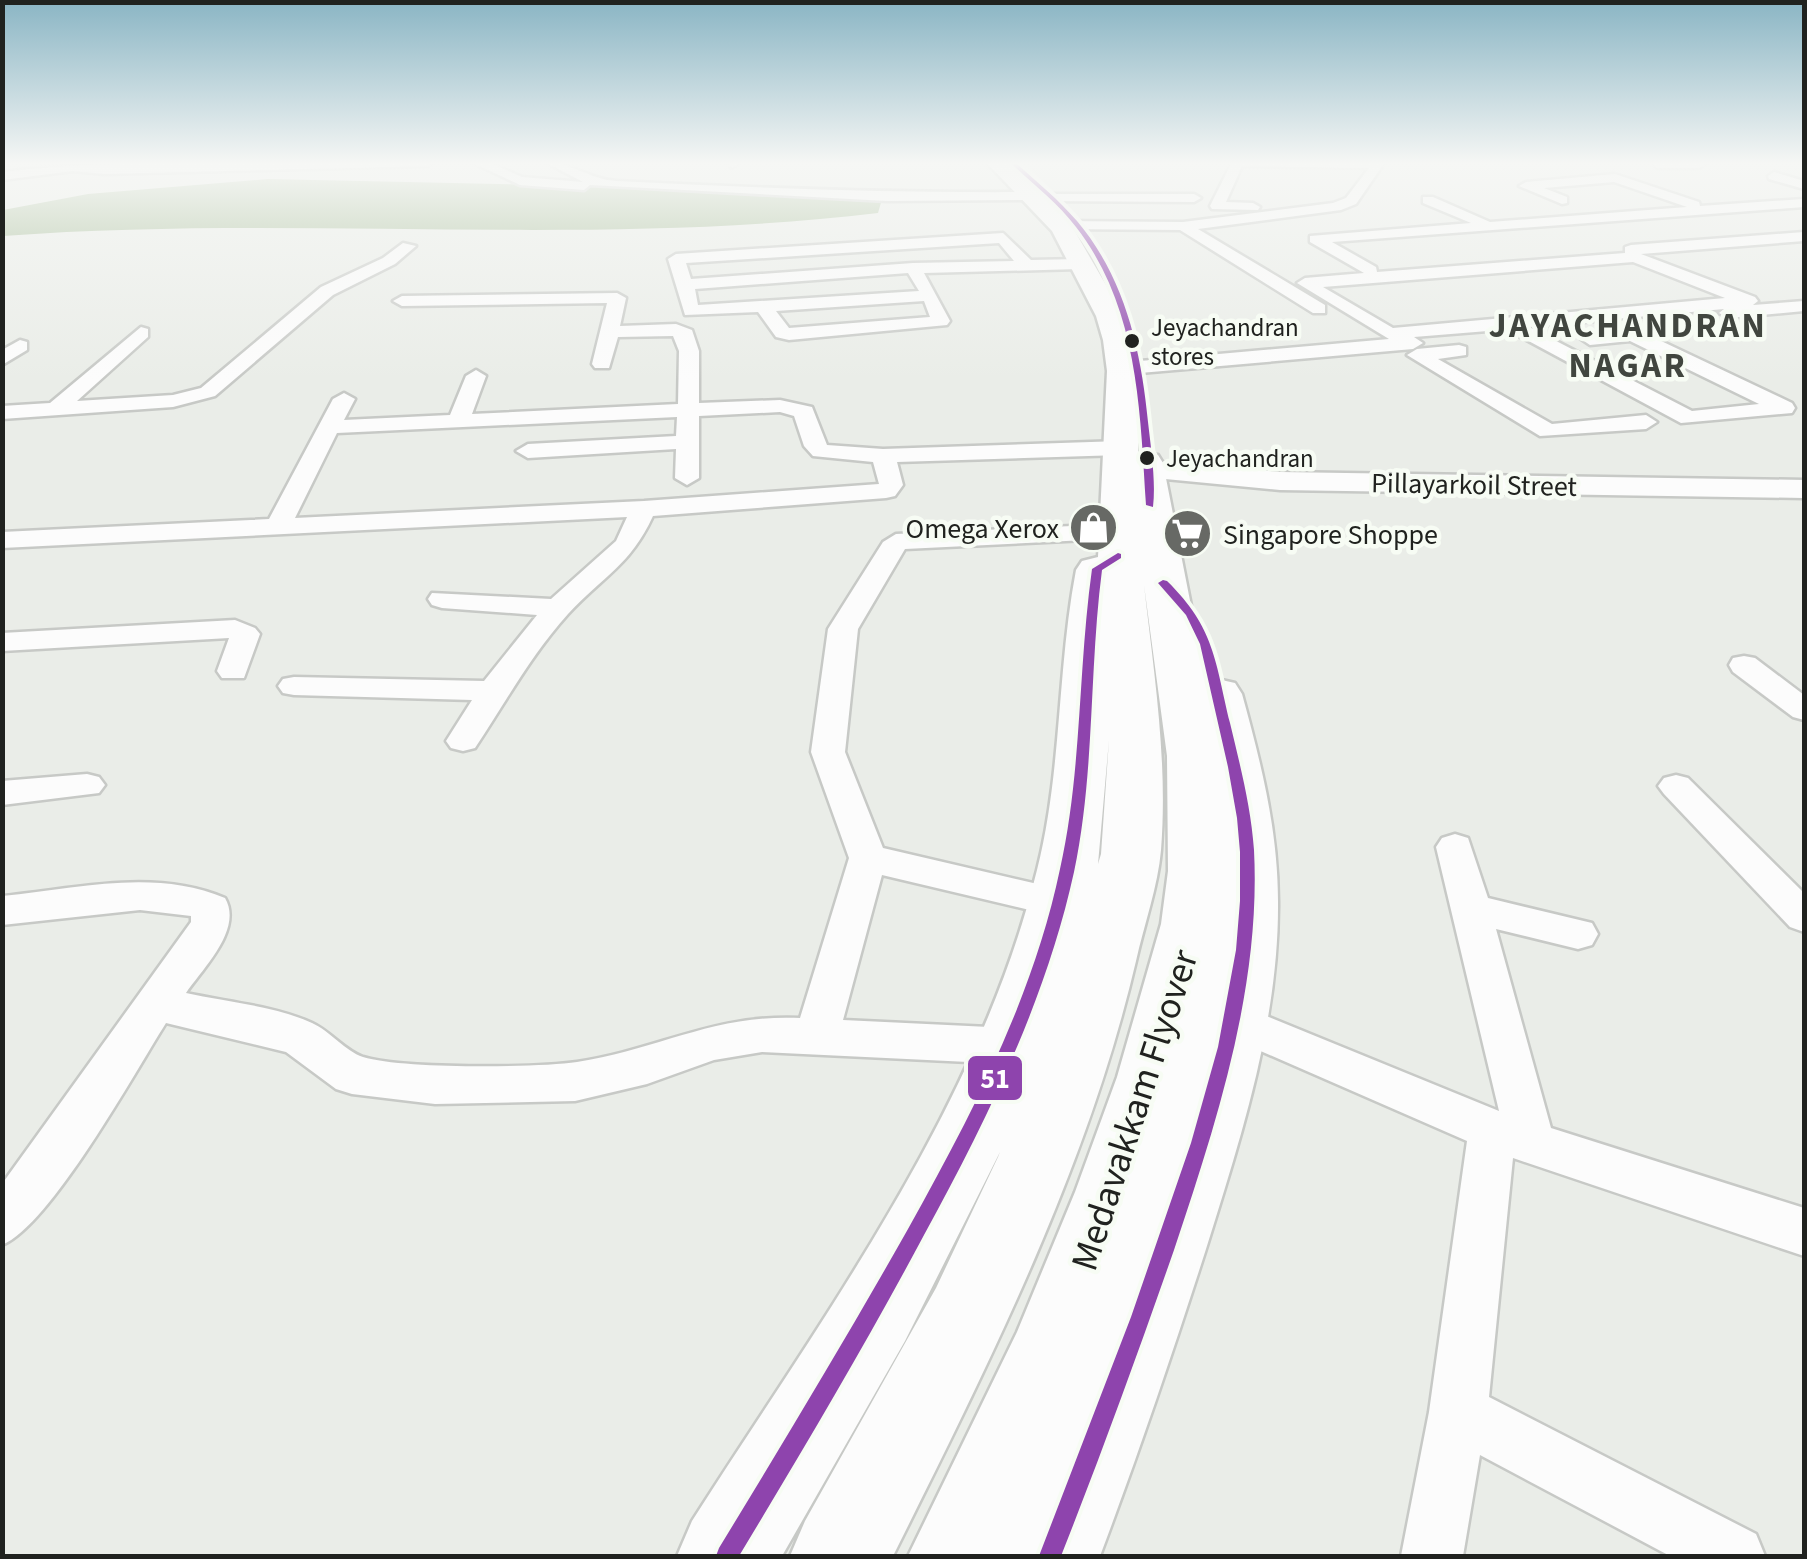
<svg xmlns="http://www.w3.org/2000/svg" width="1807" height="1559" font-family="'Source Sans 3',sans-serif">
  <style>
    .water { fill: #9eb78e }
    .lines { fill: none; stroke-linecap: round; stroke-linejoin: round }
    .minor-casing { stroke: #c7c9c6; stroke-width: 5 }
    .tertiary-casing { stroke: #c7c9c6; stroke-width: 5 }
    .primary-casing { stroke: #c7c9c6; stroke-width: 5 }
    .minor { fill: #fcfcfc; fill-rule: evenodd }
    .tertiary { fill: #fcfcfc; fill-rule: evenodd }
    .primary { fill: #fcfcfc; fill-rule: evenodd }
    .bus-1-casing { stroke: #f7fcf4; stroke-width: 8 }
    .bus-1 { fill: #8e44ad; fill-rule: evenodd }
    .bus-dot { fill: #20221f; stroke: #f7fcf4; stroke-width: 4 }
    .labels { text-anchor: middle; stroke-width: 9; stroke-linejoin: round; paint-order: stroke }
    .far-bus-label { font-size: 25px; fill: #20221f; stroke: #f7fcf4; text-anchor: start }
    .far-street-label { font-size: 28px; fill: #20221f; stroke: #f7fcf4 }
    .far-poi-label { font-size: 28px; fill: #20221f; stroke: #f7fcf4; text-anchor: end }
    .far-district-label { font-size: 35px; font-weight: bold; letter-spacing: 2.5px; fill: #41463f; stroke: #f7fcf4 }
    .near-street-label { font-size: 38px; fill: #20221f; stroke: #f7fcf4 }
    .line-badge { stroke: #f7fcf4; stroke-width: 4 }
    .badge-label { font-size: 28px; text-anchor: middle; font-weight: bold; fill: #fff }
  </style>
  <rect width="100%" height="100%" fill="#eaede8"/>
  <path class="water" d="M268,179l316,7 298,13 -4,14c-291,35 -584,1 -875,23v-26l85,-16z"/>
  <g class="lines">
    <defs>
      <g id="minor">
        <path d="M269,162h165l-6,4 -324,8 -31,-3 -71,9v-8c89,-11 178,-8 267,-10z"/>
        <path d="M471,162h17l34,15 61,5 -38,-20c26,0 46,18 72,19 138,7 275,12 413,11l7,4 -7,4 -143,1 -297,-16 -6,5 -64,-5z"/>
        <polygon points="726,162 738,162 738,164 732,168"/>
        <polygon points="1232,162 1385,162 1356,204 1341,210 1198,229 1325,305 1325,313 1313,313 1180,230 1059,229 1052,225 1059,221 1183,222 1333,203 1346,198 1369,168 1242,166 1226,202 1253,203 1260,207 1258,210 1212,209 1210,206"/>
        <polygon points="1652,162 1704,162 1705,164 1699,168 1657,168"/>
        <polygon points="1774,172 1804,181 1804,189 1769,179 1768,176"/>
        <path d="M1615,174l84,28 1,4 104,-7v8l-472,35 44,25 1,5 248,-19v-6l6,-2 173,-13v9l-163,13 114,43 3,4 -5,4 51,-4v10l-76,7 -9,-5 5,-4 -195,18 163,84 67,-7 -129,-63 -40,4 -9,-6 9,-6 50,-2 152,72 3,5 -3,5 -111,10 -158,-85 -23,-8 -86,7 9,6 -10,6 -273,24 -10,-6 10,-6 249,-22 -92,-56 8,-5 59,-5 -54,-31v-6l161,-13 -48,-20v-6h10l57,25 197,-15 -73,-25 -70,6 23,9v6l-5,1 -43,-18 7,-4zM1633,262l92,36 -332,30 -70,-41z"/>
        <polygon points="1048,194 1194,194 1201,198 1194,202 1043,201 1041,198"/>
        <path d="M1003,233l28,27 49,-1 8,5 -8,5 -156,4 26,48 -3,4 -158,15 -13,-3 -18,-25 -73,3 -17,-56 8,-5zM999,243l15,18 -101,2 -222,16 -5,-16zM908,273l11,18 -221,14 -3,-16zM924,301l6,16 -141,11 -13,-17z"/>
        <polygon points="403,243 416,246 395,264 333,295 215,396 173,407 2,419 2,406 50,403 141,327 148,329 148,337 77,401 173,395 201,388 321,287 383,258"/>
        <path d="M617,293l9,5 -6,28 56,-2 16,6 7,21v52l81,-3 32,7 15,38 56,4 238,-8 11,7 -11,7 -224,7 6,23 -8,11 -9,2 -233,18c-23,50 -50,60 -85,98 -37,41 -63,89 -93,134l-12,3 -12,-3 -5,-7 26,-41 -178,-5 -11,-2 -5,-7 5,-7 11,-2 190,4 53,-66 -95,-7 -10,-3 -4,-6 4,-6 119,6 65,-58 11,-24 -625,31v-16l267,-13 64,-120 11,-6 11,6 -11,21 106,-5 16,-39 10,-6 10,6 -14,38 206,-10 1,-53 -6,-15 -55,1 -9,31h-14l-3,-4 15,-61 -205,3 -9,-5 9,-5zM780,412l14,4 10,30 9,10 60,6 6,22 -235,17 -349,17 42,-85 340,-16 -1,19 -148,8 -12,7 12,7 148,-9 -1,29 12,7 12,-7v-62z"/>
        <polygon points="20,340 27,342 27,350 2,365 2,350"/>
        <polygon points="1459,345 1466,347 1466,355 1438,359 1552,424 1646,415 1657,422 1646,429 1540,436 1407,355 1417,349"/>
        <path d="M1117,524l9,2 4,6 -4,6 -221,11 -47,80 -13,123 38,96 176,41 14,4 6,10 -6,10 -14,4 -177,-42 -39,145 167,8 16,5 6,13 -6,13 -16,5 -248,-12 -48,8 -67,24 -72,17 -140,3 -83,-10 -16,-5 -50,-37 -120,-29c-31,49 -116,203 -164,222v-61l189,-262v-6l-51,-6 -138,15v-29c75,-7 151,-28 223,2 18,31 -21,69 -39,95 41,9 89,13 126,30 18,8 33,28 51,34 39,12 172,11 214,5 81,-12 136,-48 223,-44l49,-160 -38,-106 17,-123 55,-87 13,-8z"/>
        <polygon points="235,620 255,628 260,634 244,678 222,678 217,671 229,638 2,651 2,633"/>
        <polygon points="1744,656 1755,658 1804,695 1804,720 1793,717 1733,672 1729,665 1733,658"/>
        <polygon points="87,774 99,777 105,785 99,793 2,805 2,781"/>
        <polygon points="1676,775 1688,778 1804,893 1804,932 1790,927 1664,794 1658,786 1664,778"/>
        <polygon points="1455,834 1468,838 1488,898 1592,923 1598,934 1592,945 1578,949 1496,929 1551,1128 1804,1208 1804,1256 1513,1158 1489,1397 1756,1534 1765,1556 1670,1556 1480,1455 1463,1556 1401,1556 1429,1412 1467,1141 1217,1032 1210,1020 1217,1008 1232,1002 1499,1111 1436,847 1442,838"/>
      </g>
      <polygon id="tertiary" points="1145,461 1280,472 1804,480 1804,498 1280,490 1134,476 1130,470 1134,464"/>
      <path id="primary" d="M986,162h21l63,61 54,93 15,55 -1,83 20,1 5,8 43,219 11,-3 18,4 7,11c19,69 36,136 36,208 1,119 -37,235 -72,347 -33,103 -68,206 -106,307h-192l109,-224 58,-140 42,-115 44,-153 7,-53 -1,-115 -23,-171c10,89 24,176 17,265 -3,36 -17,75 -25,111 -49,209 -148,404 -243,595h-103l15,-35 131,-233 62,-131 2,-5 -95,189 -123,215h-105l15,-35c131,-205 286,-412 345,-651 25,-98 20,-201 39,-300l6,-9 16,-4 9,-186 -4,-31 -7,-24 -44,-85zM1109,740l-8,114 -3,10z"/>
    </defs>
    <use href="#minor" class="minor-casing"/>
    <use href="#tertiary" class="tertiary-casing"/>
    <use href="#primary" class="primary-casing"/>
    <use href="#minor" class="minor"/>
    <use href="#tertiary" class="tertiary"/>
    <use href="#primary" class="primary"/>
    <defs>
      <g id="bus-1">
        <path d="M1010,162h5c21,19 43,37 62,59 48,57 64,129 71,201 3,27 8,59 5,85l-7,-2c-6,-97 -8,-198 -70,-278 -19,-25 -44,-43 -66,-65z"/>
        <path d="M1118,553l3,1v4l-19,12c-13,100 -7,203 -28,302 -28,128 -87,248 -150,363 -58,109 -121,215 -185,321h-23l3,-8c64,-105 128,-211 189,-319 63,-113 125,-231 152,-360 22,-98 18,-200 32,-300z"/>
        <path d="M1163,580l4,1c48,47 48,80 63,142 10,42 21,84 24,127 7,137 -37,271 -80,400 -36,103 -73,205 -113,306h-22l92,-239 60,-174 27,-96 18,-97 4,-49v-49l-3,-34 -9,-51 -28,-123 -14,-29 -28,-32z"/>
      </g>
    </defs>
    <use href="#bus-1" class="bus-1-casing"/>
    <use href="#bus-1" class="bus-1"/>
  </g>
  <linearGradient id="sky" x2="0" y2="1"><stop stop-color="#8ab5c4"/><stop offset="0.43" stop-color="#f6f7f5"/><stop offset="1" stop-color="#f6f7f5" stop-opacity="0"/></linearGradient>
  <rect width="1807" height="380" fill="url(#sky)"/>
  <defs>
    <symbol id="shop-disc" viewBox="-11 -11 22 22"><circle r="9.5" fill="#676965" stroke="#f7fcf4"/><path d="M-5-2.5h2.3a2.7 3.5 0 0 1 5.4 0H5L5.5 6h-11ZM-1.5-2.5h3a1.5 2.3 0 0 0-3 0Z" fill="#fff"/></symbol>
    <symbol id="supermarket-disc" viewBox="-11 -11 22 22"><circle r="9.5" fill="#676965" stroke="#f7fcf4"/><path d="M-6-5.5h2.5l.6 2H6L4.5 2H-2.5L-4.4-4H-6ZM-1.5 3.2a1.3 1.3 0 1 0 .1 0ZM3 3.2a1.3 1.3 0 1 0 .1 0Z" fill="#fff"/></symbol>
  </defs>
  <g fill-rule="evenodd">
    <use href="#shop-disc" x="1066" y="500" width="55" height="55"/>
    <use href="#supermarket-disc" x="1160" y="506" width="55" height="55"/>
  </g>
  <g class="bus-dot">
    <circle cx="1132" cy="341" r="9"/>
    <circle cx="1147" cy="458" r="9"/>
  </g>
  <g class="labels">
    <g class="far-bus-label">
      <text x="1151" y="336">Jeyachandran<tspan x="1151" dy="29">stores</tspan></text>
      <text x="1166" y="467">Jeyachandran</text>
    </g>
    <g class="far-street-label">
      <text transform="translate(1474 484) rotate(1)" y="10">Pillayarkoil Street</text>
    </g>
    <g class="far-poi-label">
      <text x="1059" y="538">Omega Xerox</text>
      <text x="1223" y="544" text-anchor="start">Singapore Shoppe</text>
    </g>
    <g class="far-district-label">
      <text x="1628" y="337">JAYACHANDRAN<tspan x="1628" dy="40">NAGAR</tspan></text>
    </g>
    <g class="near-street-label">
      <text transform="translate(1134 1110) rotate(-72)" y="13">Medavakkam Flyover</text>
    </g>
  </g>
  <rect class="line-badge" x="966" y="1054" width="58" height="48" rx="10" fill="#8e44ad"/>
  <g class="badge-label">
    <text x="995" y="1088">51</text>
  </g>
  <rect width="1807" height="1559" fill="none" stroke="#20221f" stroke-width="10"/>
</svg>
